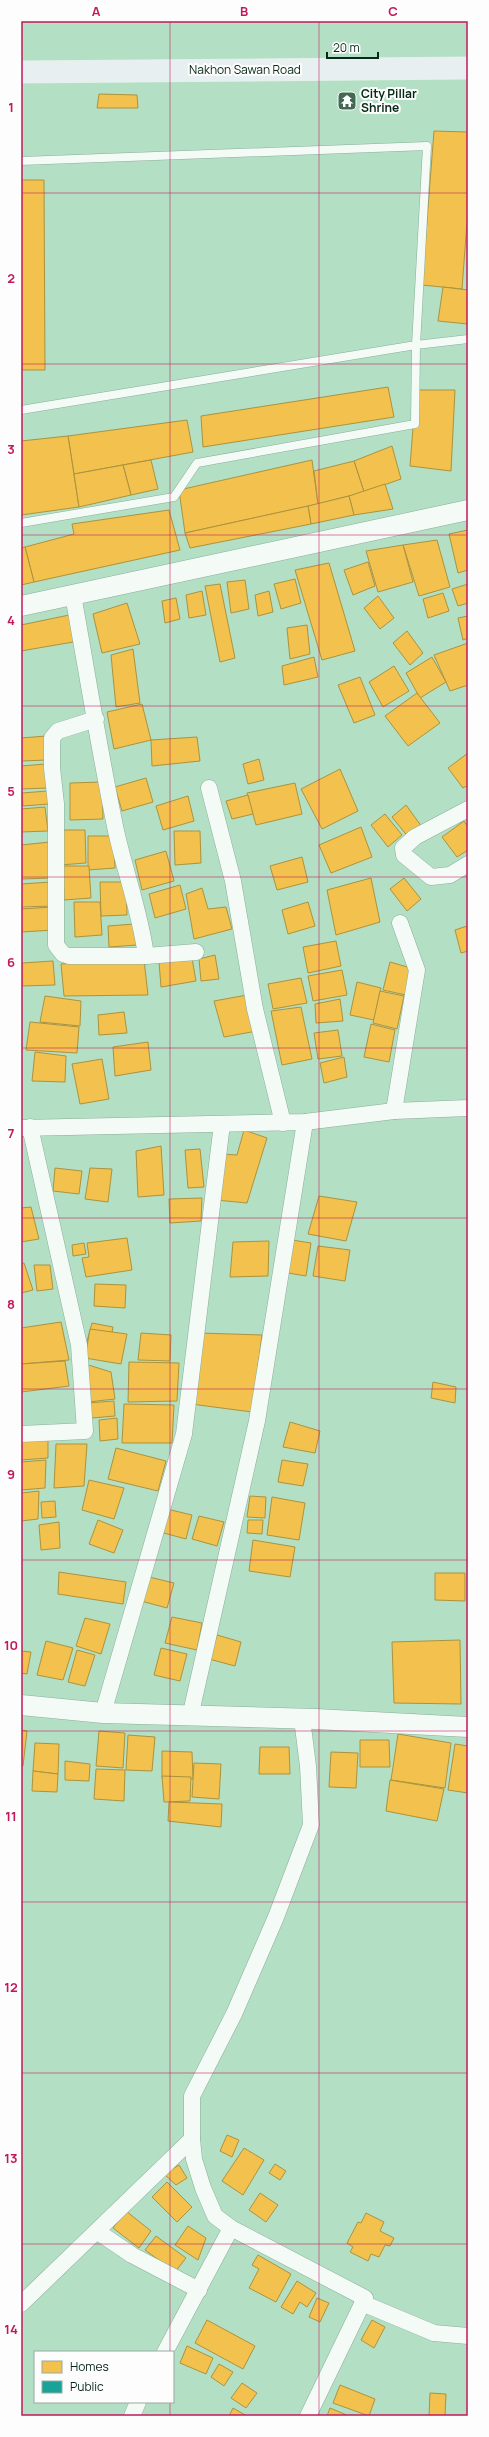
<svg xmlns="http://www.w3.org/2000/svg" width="489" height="2437" font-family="Manrope,sans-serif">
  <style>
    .homes { fill: #f2c14e; stroke: #ab933e }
    .public { fill: #17a398; stroke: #127e71 }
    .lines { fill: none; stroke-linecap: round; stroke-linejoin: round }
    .service-casing { stroke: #8bae9a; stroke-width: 9 }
    .minor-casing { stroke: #8bae9a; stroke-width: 17 }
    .tertiary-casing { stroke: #8bae9a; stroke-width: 21 }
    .primary-casing { stroke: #ddf1e4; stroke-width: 23 }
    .service { stroke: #f4faf6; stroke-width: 8 }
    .minor { stroke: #f4faf6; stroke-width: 16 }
    .tertiary { stroke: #f4faf6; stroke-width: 20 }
    .primary { stroke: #e8eff0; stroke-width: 22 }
    .grid { fill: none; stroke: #c2185b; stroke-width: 1; stroke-opacity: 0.55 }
    .labels { text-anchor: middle; stroke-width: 4; stroke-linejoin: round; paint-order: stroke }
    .street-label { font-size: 12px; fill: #062817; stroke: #fdfdfd }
    .poi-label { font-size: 12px; font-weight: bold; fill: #062817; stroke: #fdfdfd; text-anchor: start }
    .neatline { fill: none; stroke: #c2185b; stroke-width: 1.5 }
    .grid-label { font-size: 13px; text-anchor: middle; font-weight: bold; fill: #c2185b }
  </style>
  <rect width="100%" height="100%" fill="#b3dfc4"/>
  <g class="homes">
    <polygon points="99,94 137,95 138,108 97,108"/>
    <polygon points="434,131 468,132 468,209 462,289 422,285"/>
    <polygon points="21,180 44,180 45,370 21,370"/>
    <polygon points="443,287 468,290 468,324 438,321"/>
    <polygon points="388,387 394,417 203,447 201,416"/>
    <polygon points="416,390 455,390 451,471 410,466"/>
    <polygon points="187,420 193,452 74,474 68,436"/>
    <polygon points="68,436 79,507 21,515 21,441"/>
    <polygon points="392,446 401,479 364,492 354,461"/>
    <polygon points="151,460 158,489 131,495 123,465"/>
    <polygon points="312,460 318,504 185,533 179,490"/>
    <polygon points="354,461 364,492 318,504 314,471"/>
    <polygon points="123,465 131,495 79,507 74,474"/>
    <polygon points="385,484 393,509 354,515 349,496"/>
    <polygon points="349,496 354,515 311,524 308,506"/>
    <polygon points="308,506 311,524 190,548 185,533"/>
    <polygon points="169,510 180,550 34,582 25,547 74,534 72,524"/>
    <polygon points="468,530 468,570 458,573 449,534"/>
    <polygon points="437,540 450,587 419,596 403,545"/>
    <polygon points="403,545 413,582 378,592 366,551"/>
    <polygon points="25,547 34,582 21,585 21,548"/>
    <polygon points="368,562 375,586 353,595 344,570"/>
    <polygon points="329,563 355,651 322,660 295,570"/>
    <polygon points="295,579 301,603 281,609 274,584"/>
    <polygon points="245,580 249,609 231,613 227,582"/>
    <polygon points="220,584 235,658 220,662 205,586"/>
    <polygon points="468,584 468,603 458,606 452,589"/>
    <polygon points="202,591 206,615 189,618 186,595"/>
    <polygon points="269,591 273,612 258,616 255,595"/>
    <polygon points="443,593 449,611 428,618 423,599"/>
    <polygon points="378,596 394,618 380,629 364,608"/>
    <polygon points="176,598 180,619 165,623 162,601"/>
    <polygon points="127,603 140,644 102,653 93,614"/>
    <polygon points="74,614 79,641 21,651 21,625"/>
    <polygon points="468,616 468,638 463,640 458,618"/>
    <polygon points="307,625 310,654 290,659 287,628"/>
    <polygon points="407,631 423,653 410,665 393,643"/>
    <polygon points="468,643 468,685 450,691 434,655"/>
    <polygon points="133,649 140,703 116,707 111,655"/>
    <polygon points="314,657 318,677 284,685 282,666"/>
    <polygon points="432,657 446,682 420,698 406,673"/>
    <polygon points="394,666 409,691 383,707 369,682"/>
    <polygon points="360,677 375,715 354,723 338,685"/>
    <polygon points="417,693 440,723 408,746 385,716"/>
    <polygon points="142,704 151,740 114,749 107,712"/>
    <polygon points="46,736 48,760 21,761 21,738"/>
    <polygon points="197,737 200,761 152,766 151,740"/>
    <polygon points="468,753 468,785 463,788 448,768"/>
    <polygon points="259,759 264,780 248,784 243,764"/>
    <polygon points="45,764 48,788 21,789 21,766"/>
    <polygon points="340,769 358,811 322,829 301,789"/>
    <polygon points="146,778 153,802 122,811 115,787"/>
    <polygon points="102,782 103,819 70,820 70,783"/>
    <polygon points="295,783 302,814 256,825 247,793"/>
    <polygon points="47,791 49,804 23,806 22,793"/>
    <polygon points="248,795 253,814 232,819 226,801"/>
    <polygon points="188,796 194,821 163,830 156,806"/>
    <polygon points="406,805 422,827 409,838 392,817"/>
    <polygon points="45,807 48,831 21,832 21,809"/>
    <polygon points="385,814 402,835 388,847 371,825"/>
    <polygon points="464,821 468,827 468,850 457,857 442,837"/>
    <polygon points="361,827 372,857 331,873 319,845"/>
    <polygon points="59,830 85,830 86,863 60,865"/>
    <polygon points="174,831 200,831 201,863 175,865"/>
    <polygon points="88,836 113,836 115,868 88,870"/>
    <polygon points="50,842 51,878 21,879 21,845"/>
    <polygon points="166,851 174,881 142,890 135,860"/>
    <polygon points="302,857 308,882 277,890 270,866"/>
    <polygon points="63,866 89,866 91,898 64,900"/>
    <polygon points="371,878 380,922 336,935 327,890"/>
    <polygon points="404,878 421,899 407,911 390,889"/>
    <polygon points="51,882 54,906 21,907 21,884"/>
    <polygon points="100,882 126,882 127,915 101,916"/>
    <polygon points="180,885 186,909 155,918 149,894"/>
    <polygon points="202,888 208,909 226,907 232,929 194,939 186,894"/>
    <polygon points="74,902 100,902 102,935 75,937"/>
    <polygon points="308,902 315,926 288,934 282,910"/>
    <polygon points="52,907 54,930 21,932 21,909"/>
    <polygon points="134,924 137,945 109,947 108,926"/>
    <polygon points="467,926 468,951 461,953 455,930"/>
    <polygon points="336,941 341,966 308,973 303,947"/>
    <polygon points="215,955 219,979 201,981 199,959"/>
    <polygon points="192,958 196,981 161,987 159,962"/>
    <polygon points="144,960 148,995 64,996 61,964"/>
    <polygon points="53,961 55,985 22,986 22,963"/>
    <polygon points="390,962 411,968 406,995 383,990"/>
    <polygon points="342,970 347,995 313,1001 308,976"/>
    <polygon points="301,978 307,1003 273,1009 268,984"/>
    <polygon points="357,982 381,988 374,1020 350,1015"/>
    <polygon points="380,991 404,996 397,1029 373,1023"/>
    <polygon points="247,995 257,1031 224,1037 214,1001"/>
    <polygon points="45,996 81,1001 80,1026 40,1022"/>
    <polygon points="340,999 343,1021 316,1023 315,1004"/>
    <polygon points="301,1007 312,1059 282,1065 271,1011"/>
    <polygon points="124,1012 127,1033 99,1035 98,1015"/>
    <polygon points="30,1022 79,1027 77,1053 26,1050"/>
    <polygon points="371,1024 395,1030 389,1062 364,1057"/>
    <polygon points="338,1030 342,1056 318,1059 314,1033"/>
    <polygon points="148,1042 151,1070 115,1076 113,1047"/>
    <polygon points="35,1052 66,1056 65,1082 32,1081"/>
    <polygon points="344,1057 347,1077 324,1083 320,1063"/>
    <polygon points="102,1059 109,1099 80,1104 72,1064"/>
    <polygon points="244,1130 267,1138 247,1203 216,1200 221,1154 237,1155"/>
    <polygon points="161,1146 164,1195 138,1197 136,1151"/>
    <polygon points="200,1149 204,1187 188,1188 185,1150"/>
    <polygon points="55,1168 82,1171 79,1194 53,1191"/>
    <polygon points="90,1168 112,1169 108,1202 85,1199"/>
    <polygon points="319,1196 357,1202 346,1241 308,1234"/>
    <polygon points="202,1198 201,1221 170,1223 169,1199"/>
    <polygon points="31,1207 39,1239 21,1242 21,1208"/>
    <polygon points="127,1238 132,1270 86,1277 82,1258 89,1257 87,1243"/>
    <polygon points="292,1240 311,1243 306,1276 288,1273"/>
    <polygon points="269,1241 268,1276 230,1277 233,1242"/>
    <polygon points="84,1243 86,1254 73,1256 72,1245"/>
    <polygon points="318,1246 350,1250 345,1281 313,1276"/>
    <polygon points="24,1263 33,1290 21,1293 21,1264"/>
    <polygon points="34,1265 50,1265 53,1289 37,1291"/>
    <polygon points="95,1284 126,1285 125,1308 94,1306"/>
    <polygon points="61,1322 69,1360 21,1364 21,1328"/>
    <polygon points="92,1323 113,1327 109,1348 86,1345"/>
    <polygon points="90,1329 127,1334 121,1364 85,1358"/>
    <polygon points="141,1333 171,1335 170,1361 138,1360"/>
    <polygon points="199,1333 262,1335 252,1412 191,1404"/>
    <polygon points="65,1361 69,1386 21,1392 21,1364"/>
    <polygon points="129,1362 179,1363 177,1401 128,1402"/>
    <polygon points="85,1364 111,1372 115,1399 88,1402"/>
    <polygon points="433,1382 456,1387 455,1403 431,1398"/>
    <polygon points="114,1401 115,1416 92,1418 88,1403"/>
    <polygon points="124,1404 174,1405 172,1443 122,1443"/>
    <polygon points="117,1418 118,1439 100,1441 99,1420"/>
    <polygon points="290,1422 320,1431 315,1453 283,1447"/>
    <polygon points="48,1437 48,1458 21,1460 21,1439"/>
    <polygon points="56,1444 87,1444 84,1486 54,1488"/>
    <polygon points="116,1448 166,1461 158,1491 108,1479"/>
    <polygon points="46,1460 45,1488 21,1490 21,1462"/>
    <polygon points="282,1460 308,1464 303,1486 278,1482"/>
    <polygon points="89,1480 124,1488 114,1519 82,1510"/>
    <polygon points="39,1491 38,1519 21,1521 21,1493"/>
    <polygon points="250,1496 266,1497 265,1518 247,1517"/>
    <polygon points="272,1497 305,1503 299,1540 267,1535"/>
    <polygon points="55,1501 56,1517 42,1518 41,1502"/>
    <polygon points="167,1509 192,1515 186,1539 160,1532"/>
    <polygon points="199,1516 224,1522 217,1546 192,1539"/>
    <polygon points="98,1520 123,1530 114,1553 89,1544"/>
    <polygon points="248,1520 263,1520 262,1534 247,1533"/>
    <polygon points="59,1522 60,1548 41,1550 39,1525"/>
    <polygon points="253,1540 295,1547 290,1577 249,1571"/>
    <polygon points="59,1572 126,1582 123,1604 58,1594"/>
    <polygon points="435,1573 465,1573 465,1601 435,1600"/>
    <polygon points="149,1577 174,1583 167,1608 141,1601"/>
    <polygon points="172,1617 202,1623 197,1650 165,1643"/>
    <polygon points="85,1618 110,1624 101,1654 76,1646"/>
    <polygon points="217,1635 241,1642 235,1666 209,1659"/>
    <polygon points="460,1640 461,1704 394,1703 392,1642"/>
    <polygon points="46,1641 73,1648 63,1680 37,1675"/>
    <polygon points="161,1648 187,1654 180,1681 154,1675"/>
    <polygon points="77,1650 95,1655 85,1686 68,1682"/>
    <polygon points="21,1651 31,1652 27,1674 21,1673"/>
    <polygon points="21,1730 27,1731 23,1766 21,1765"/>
    <polygon points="99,1731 125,1733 123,1768 96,1766"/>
    <polygon points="398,1734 451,1743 445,1788 391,1780"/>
    <polygon points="128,1735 155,1737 152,1771 126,1770"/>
    <polygon points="360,1740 389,1740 390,1767 360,1767"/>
    <polygon points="35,1743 59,1744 58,1774 33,1771"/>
    <polygon points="455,1744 468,1746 468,1793 448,1790"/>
    <polygon points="260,1747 289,1747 290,1774 259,1774"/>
    <polygon points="162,1751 192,1752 193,1779 162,1778"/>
    <polygon points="331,1752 358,1753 356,1788 329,1787"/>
    <polygon points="65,1761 90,1764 89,1781 65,1780"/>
    <polygon points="194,1763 221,1764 219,1799 192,1797"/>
    <polygon points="96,1769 125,1770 124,1801 94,1799"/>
    <polygon points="33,1771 58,1774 57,1792 32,1791"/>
    <polygon points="162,1776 191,1777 190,1801 164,1802"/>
    <polygon points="390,1780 444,1789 437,1821 386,1811"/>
    <polygon points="169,1802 222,1804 221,1827 168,1821"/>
    <polygon points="227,2135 239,2140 232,2157 220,2151"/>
    <polygon points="244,2148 264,2160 243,2195 222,2181"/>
    <polygon points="275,2164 286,2171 280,2180 269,2173"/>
    <polygon points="179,2165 187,2178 176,2185 164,2174"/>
    <polygon points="167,2182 192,2207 177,2222 152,2197"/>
    <polygon points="260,2193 278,2205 266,2222 249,2210"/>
    <polygon points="126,2211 151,2231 139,2248 113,2228"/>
    <polygon points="366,2213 384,2222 380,2231 394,2238 390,2246 385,2245 379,2257 371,2254 368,2261 350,2252 353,2247 347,2243 358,2222 361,2223"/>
    <polygon points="188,2226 206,2238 198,2260 175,2245"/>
    <polygon points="156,2236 186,2258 175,2272 145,2250"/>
    <polygon points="258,2255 291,2274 276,2302 249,2288 259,2269 252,2265"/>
    <polygon points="297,2281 316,2293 307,2307 300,2302 293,2314 281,2307"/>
    <polygon points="317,2298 329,2303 320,2322 309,2317"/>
    <polygon points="207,2320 255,2346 243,2369 195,2343"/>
    <polygon points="372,2320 385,2327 374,2348 361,2340"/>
    <polygon points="187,2346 213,2358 206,2374 180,2363"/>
    <polygon points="219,2364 233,2372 224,2386 211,2377"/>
    <polygon points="242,2383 257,2393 246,2408 231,2398"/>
    <polygon points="340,2385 375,2399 369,2416 333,2403"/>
    <polygon points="430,2393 446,2394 445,2416 429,2416"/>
    <polygon points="233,2408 247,2416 229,2416"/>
    <polygon points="330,2408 349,2416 327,2416"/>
  </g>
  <polygon class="public" points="339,94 354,94 354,107 339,108"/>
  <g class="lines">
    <defs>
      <g id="service">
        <polyline points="21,161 427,146 416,345 21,410"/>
        <polyline points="21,523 174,497 197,463 415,424 416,345 468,339"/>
      </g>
      <g id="minor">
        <path d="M73,595c14,77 26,154 42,231 9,44 25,84 31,130h-77l-6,-2 -7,-9v-141l-4,-36v-30l6,-7 38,-12"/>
        <polyline points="209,788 233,881 255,1009 283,1123"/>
        <polyline points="468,809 415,837 403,848 404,855 431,877 450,875 468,864"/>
        <polyline points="146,956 196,952"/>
        <polyline points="394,1111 417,970 400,923"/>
        <polyline points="21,1128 305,1122 394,1111 468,1108"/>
        <polyline points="21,1434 85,1431 79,1345 30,1127"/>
        <polyline points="103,1713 184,1434 222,1124"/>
        <polyline points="190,1717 257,1421 305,1122"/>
        <polyline points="302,1719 308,1766 311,1825 276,1917 234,2014 192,2096 192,2139 194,2159 203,2188 215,2216 231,2228 365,2298 308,2416"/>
        <polyline points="98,2232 132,2255 199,2290"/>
        <polyline points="362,2303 434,2333 468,2336"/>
        <polyline points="21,2304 192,2139"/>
        <polyline points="165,2352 231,2228"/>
        <polyline points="132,2416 138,2402"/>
      </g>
      <g id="tertiary">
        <polyline points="21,606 468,510"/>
        <polyline points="21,1705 103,1713 316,1719 468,1727"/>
      </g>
      <polyline id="primary" points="21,72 468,68"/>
    </defs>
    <use href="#service" class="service-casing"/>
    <use href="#minor" class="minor-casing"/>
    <use href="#tertiary" class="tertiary-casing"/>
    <use href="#primary" class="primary-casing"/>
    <use href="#service" class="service"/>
    <use href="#minor" class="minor"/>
    <use href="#tertiary" class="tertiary"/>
    <use href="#primary" class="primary"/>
  </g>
  <path class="grid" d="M170,21v2331M319,21v2395M21,193h447M21,364h447M21,535h447M21,706h447M21,877h447M21,1048h447M21,1218h447M21,1389h447M21,1560h447M21,1731h447M21,1902h447M21,2073h447M21,2244h447M170,2402v14"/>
  <defs>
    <symbol id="temple-square" viewBox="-11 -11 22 22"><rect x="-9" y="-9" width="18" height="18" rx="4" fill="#436854" stroke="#fdfdfd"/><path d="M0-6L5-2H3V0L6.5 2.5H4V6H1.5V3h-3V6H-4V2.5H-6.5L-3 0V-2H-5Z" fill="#fff"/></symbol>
  </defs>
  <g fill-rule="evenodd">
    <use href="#temple-square" x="336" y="90" width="22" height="22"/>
  </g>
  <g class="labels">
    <g class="street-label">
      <text x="245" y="74">Nakhon Sawan Road</text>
    </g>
    <g class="poi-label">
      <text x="361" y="98">City Pillar<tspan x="361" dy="14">Shrine</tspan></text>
    </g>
  </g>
  <rect width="489" height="2437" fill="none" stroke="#fdfdfd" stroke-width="44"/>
  <rect x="34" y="2351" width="140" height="52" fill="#fdfdfd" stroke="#9aa8a1"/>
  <rect x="42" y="2361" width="20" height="12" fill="#f2c14e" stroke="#9aa8a1"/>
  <text x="70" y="2371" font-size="12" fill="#062817">Homes</text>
  <rect x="42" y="2381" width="20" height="12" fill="#17a398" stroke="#9aa8a1"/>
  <text x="70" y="2391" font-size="12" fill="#062817">Public</text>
  <path d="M327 52v6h51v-6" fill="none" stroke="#062817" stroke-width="2"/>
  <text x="333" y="52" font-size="12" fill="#062817" stroke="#fdfdfd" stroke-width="3" paint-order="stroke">20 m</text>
  <rect x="22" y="22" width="445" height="2393" class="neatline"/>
  <g class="grid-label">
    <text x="96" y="16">A</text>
    <text x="244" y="16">B</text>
    <text x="393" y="16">C</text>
    <text x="11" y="112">1</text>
    <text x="11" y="283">2</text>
    <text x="11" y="454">3</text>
    <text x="11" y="625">4</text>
    <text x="11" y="796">5</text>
    <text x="11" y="967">6</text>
    <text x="11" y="1138">7</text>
    <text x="11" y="1309">8</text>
    <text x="11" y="1479">9</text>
    <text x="11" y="1650">10</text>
    <text x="11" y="1821">11</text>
    <text x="11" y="1992">12</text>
    <text x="11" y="2163">13</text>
    <text x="11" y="2334">14</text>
  </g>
</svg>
